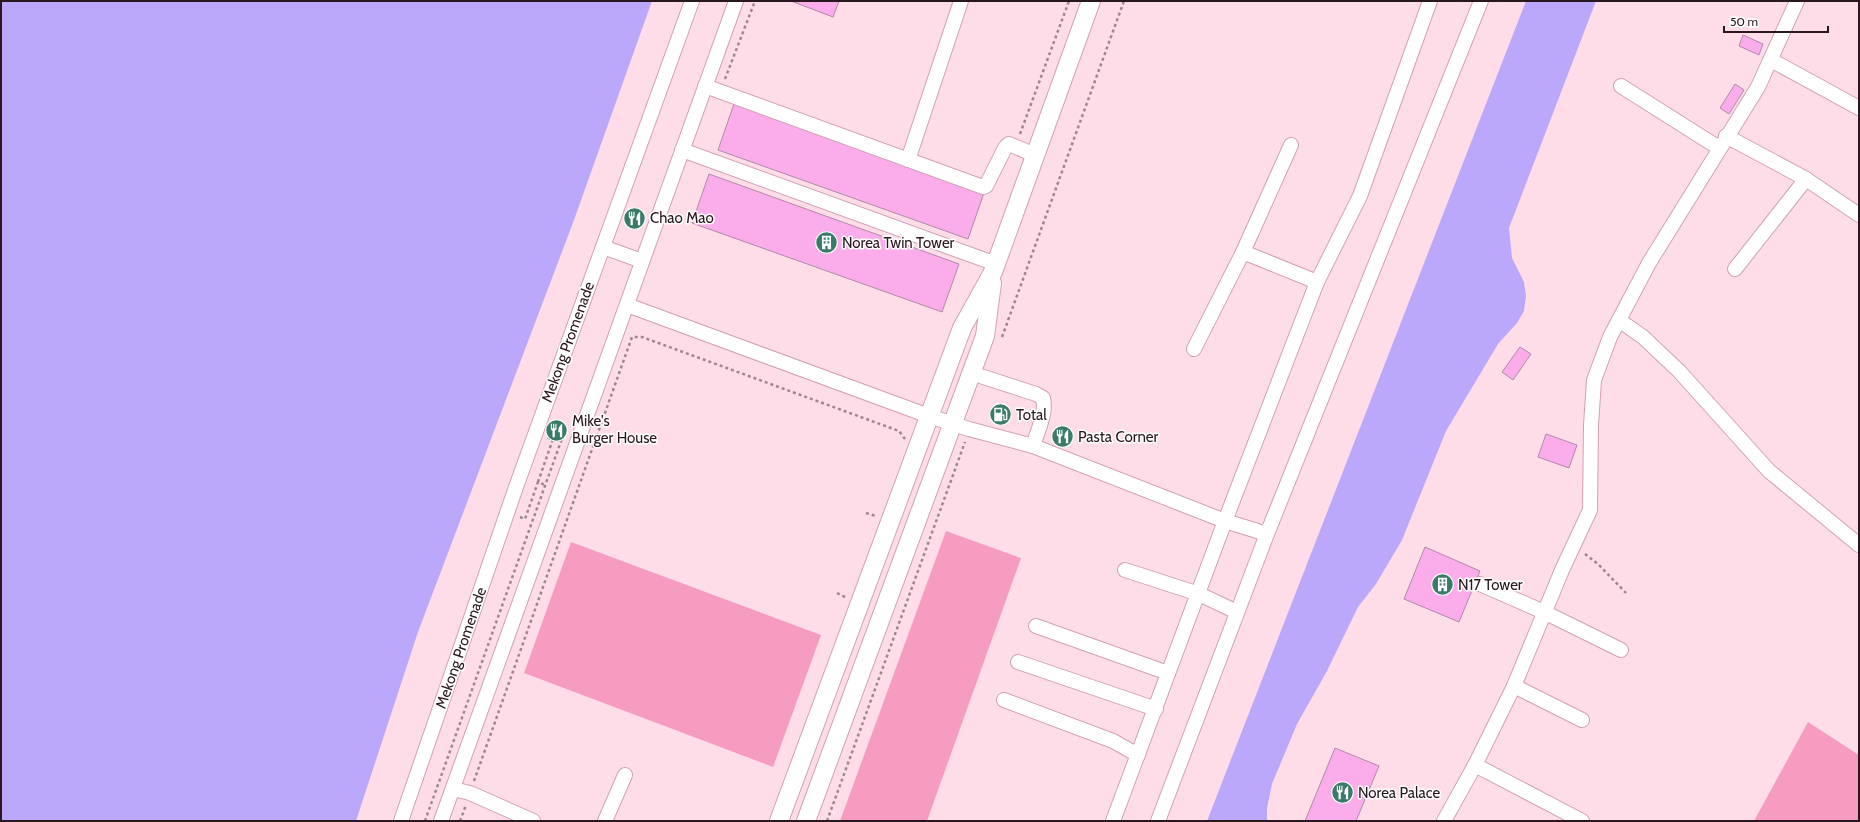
<svg xmlns="http://www.w3.org/2000/svg" width="1860" height="822" font-family="Cabin,sans-serif">
  <style>
    .green { fill: #f79cc1 }
    .water { fill: #bba8fb }
    .building { fill: #faadea; stroke: #b189a8 }
    .lines { fill: none; stroke-linecap: round; stroke-linejoin: round }
    .minor-casing { stroke: #d3a0b4; stroke-width: 16 }
    .major-casing { stroke: #d3a0b4; stroke-width: 20 }
    .path { stroke: #a18690; stroke-width: 2.5; stroke-dasharray: 3 3; stroke-linecap: butt }
    .minor { stroke: #fff; stroke-width: 14 }
    .major { stroke: #fff; stroke-width: 18 }
    .labels { text-anchor: middle; stroke-width: 3; stroke-linejoin: round; paint-order: stroke }
    .poi-label { font-size: 15px; fill: #29161e; stroke: #fff; text-anchor: start }
    .street-label { font-size: 15px; fill: #29161e; stroke: #fff }
  </style>
  <rect width="100%" height="100%" fill="#fedde9"/>
  <g class="green">
    <polygon points="946,531 1021,558 927,821 840,821"/>
    <polygon points="571,542 821,635 773,767 524,673"/>
    <polygon points="1808,722 1859,755 1859,821 1754,821"/>
  </g>
  <g class="water">
    <polygon points="1,1 652,1 574,220 418,632 356,821 1,821"/>
    <polygon points="1526,1 1596,1 1509,228 1512,258 1524,282 1526,296 1524,311 1517,323 1498,344 1446,431 1402,540 1376,584 1358,607 1327,671 1297,724 1272,784 1267,808 1267,821 1207,821"/>
  </g>
  <g class="building">
    <polygon points="791,1 839,1 833,17"/>
    <polygon points="1743,35 1763,44 1759,55 1739,46"/>
    <polygon points="1735,84 1744,90 1729,114 1720,108"/>
    <polygon points="735,101 985,190 968,239 718,150"/>
    <polygon points="709,174 959,264 942,312 692,223"/>
    <polygon points="1520,347 1531,354 1513,380 1502,372"/>
    <polygon points="1546,434 1577,445 1569,468 1538,457"/>
    <polygon points="1425,547 1480,571 1459,622 1404,599"/>
    <polygon points="1335,748 1379,766 1356,821 1305,821"/>
  </g>
  <g class="lines">
    <defs>
      <g id="minor">
        <polyline points="1771,60 1859,108"/>
        <polyline points="705,86 983,187 986,186 1005,148 1009,144 1035,155"/>
        <polyline points="1621,86 1719,148"/>
        <polyline points="1726,136 1806,179 1859,215"/>
        <polyline points="682,150 996,264"/>
        <polyline points="908,160 961,1"/>
        <polyline points="603,247 642,261"/>
        <polyline points="1243,252 1291,145"/>
        <polyline points="1735,269 1806,179"/>
        <polyline points="627,305 929,416 969,429 1033,446 1225,521 1267,534"/>
        <polyline points="1619,320 1643,337 1679,371 1769,471 1859,545"/>
        <polyline points="1194,349 1243,252 1317,282"/>
        <path d="M971,373l65,21 7,4c4,15 -6,34 -10,48"/>
        <polyline points="1125,570 1199,594 1237,612"/>
        <polyline points="1480,584 1544,612 1621,650"/>
        <polyline points="1036,626 1168,673"/>
        <polyline points="1018,662 1156,709"/>
        <polyline points="1514,686 1582,720"/>
        <polyline points="1004,700 1113,741 1138,755"/>
        <polyline points="1475,765 1582,821"/>
        <polyline points="453,789 470,793 533,821"/>
        <polyline points="401,821 516,487 692,1"/>
        <polyline points="441,821 736,1"/>
        <polyline points="605,821 625,775"/>
        <polyline points="1113,821 1225,521 1317,282 1360,196 1430,1"/>
        <polyline points="1158,821 1267,534 1481,1"/>
        <polyline points="1444,821 1475,765 1514,686 1562,570 1590,510 1591,425 1594,380 1610,337 1649,263 1758,87 1797,1"/>
      </g>
      <g id="major">
        <polyline points="779,821 962,328 993,272 1091,1"/>
        <polyline points="806,821 985,336 992,283"/>
      </g>
    </defs>
    <use href="#minor" class="minor-casing"/>
    <use href="#major" class="major-casing"/>
    <g class="path">
      <polyline points="725,79 755,1"/>
      <polyline points="1020,134 1069,1"/>
      <polyline points="1002,337 1124,1"/>
      <polyline points="538,482 553,439 549,438 548,440"/>
      <polyline points="866,513 876,516"/>
      <polyline points="520,517 525,519 538,482 545,485"/>
      <polyline points="1585,554 1598,564 1626,593"/>
      <polyline points="837,593 847,598"/>
      <polyline points="474,781 632,337 642,337 899,431 905,439"/>
      <polyline points="425,821 565,430"/>
      <polyline points="460,821 466,805"/>
      <polyline points="827,821 965,442"/>
    </g>
    <use href="#minor" class="minor"/>
    <use href="#major" class="major"/>
  </g>
  <defs>
    <symbol id="restaurant-disc" viewBox="-11 -11 22 22"><circle r="9.5" fill="#397a69" stroke="#fff"/><path d="M-5-6h1v4h1v-4h1v4h1v-4h1v5L-1.5 .5V6h-2V.5L-5-1ZM5-6V6H3V1.5H1.5Q1.5-4 5-6Z" fill="#fff"/></symbol>
    <symbol id="building-disc" viewBox="-11 -11 22 22"><circle r="9.5" fill="#397a69" stroke="#fff"/><path d="M-4-6H4V6H1V3H-1V6H-4ZM-2.5-4.3h1.7v1.8h-1.7ZM.8-4.3h1.7v1.8H.8ZM-2.5-1h1.7V.8h-1.7ZM.8-1h1.7V.8H.8Z" fill="#fff"/></symbol>
    <symbol id="fuel-disc" viewBox="-11 -11 22 22"><circle r="9.5" fill="#397a69" stroke="#fff"/><path d="M-5.5-6h7V0h2V4h1.3V-2.5L3-4.5l.8-.8L6-3V5H2.5V1h-1V6h-7ZM-4.2-4.7v3.2H.2V-4.7Z" fill="#fff"/></symbol>
  </defs>
  <g fill-rule="evenodd">
    <use href="#restaurant-disc" x="622" y="206" width="25" height="25"/>
    <use href="#building-disc" x="814" y="230" width="25" height="25"/>
    <use href="#fuel-disc" x="988" y="402" width="25" height="25"/>
    <use href="#restaurant-disc" x="544" y="418" width="25" height="25"/>
    <use href="#restaurant-disc" x="1050" y="424" width="25" height="25"/>
    <use href="#building-disc" x="1430" y="572" width="25" height="25"/>
    <use href="#restaurant-disc" x="1330" y="780" width="25" height="25"/>
  </g>
  <g class="labels">
    <g class="poi-label">
      <text x="650" y="223">Chao Mao</text>
      <text x="842" y="248">Norea Twin Tower</text>
      <text x="1016" y="420">Total</text>
      <text x="572" y="426">Mike's<tspan x="572" dy="17">Burger House</tspan></text>
      <text x="1078" y="442">Pasta Corner</text>
      <text x="1458" y="590">N17 Tower</text>
      <text x="1358" y="798">Norea Palace</text>
    </g>
    <g class="street-label">
      <text transform="translate(568 342) rotate(-70)" y="5">Mekong Promenade</text>
      <text transform="translate(461 648) rotate(-71)" y="5">Mekong Promenade</text>
    </g>
  </g>
  <rect width="1860" height="822" fill="none" stroke="#29161e" stroke-width="4"/>
  <path d="M1724 26v6h104v-6" fill="none" stroke="#29161e" stroke-width="2"/>
  <text x="1730" y="26" font-size="12" fill="#29161e" stroke="#ffffff" stroke-width="3" paint-order="stroke">50 m</text>
</svg>
